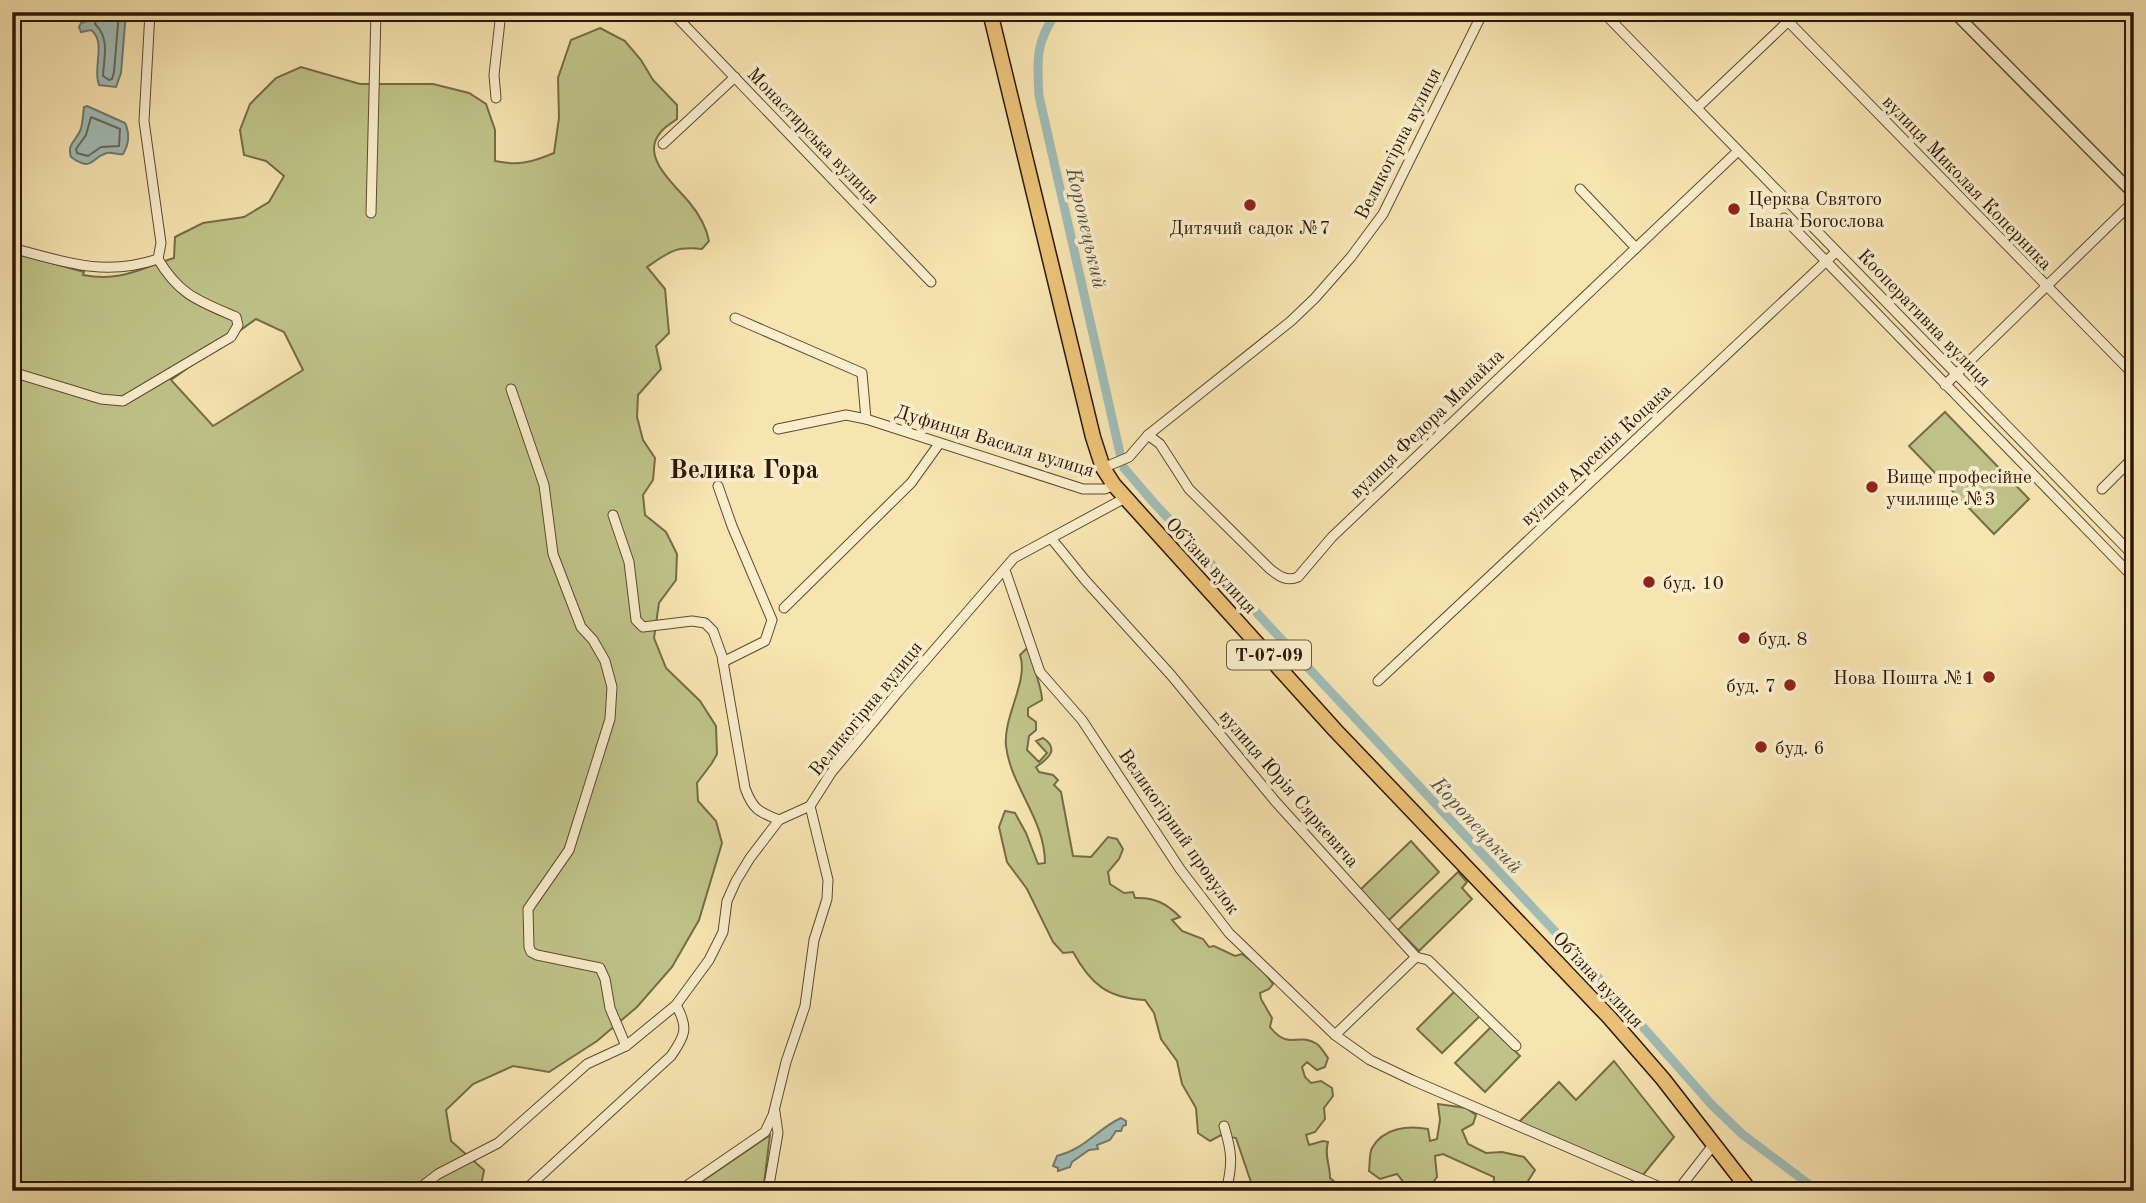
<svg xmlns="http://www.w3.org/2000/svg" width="2146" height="1203" font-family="'Old Standard TT',serif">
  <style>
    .green { fill: #bfc389; stroke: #766c46; stroke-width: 2; fill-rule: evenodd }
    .water { fill: #a0bcb6; stroke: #727a6f; stroke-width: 2 }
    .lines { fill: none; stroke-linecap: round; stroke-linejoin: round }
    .shore { stroke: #66695d; stroke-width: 2 }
    .canal { stroke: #a0bcb6; stroke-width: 9 }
    .minor-casing { stroke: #5f4a2f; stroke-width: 11 }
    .tertiary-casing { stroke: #5f4a2f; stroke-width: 13 }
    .primary-casing { stroke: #2d1604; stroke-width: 17 }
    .minor { stroke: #f9edcc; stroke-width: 9 }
    .tertiary { stroke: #f9edcc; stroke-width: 10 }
    .primary { stroke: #ebc278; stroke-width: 14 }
    .poi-dot { fill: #8f2418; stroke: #f9edcc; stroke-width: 2.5 }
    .labels { text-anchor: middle; stroke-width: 7; stroke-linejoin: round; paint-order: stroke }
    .shield { fill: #f9edcc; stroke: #6a5640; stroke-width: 2 }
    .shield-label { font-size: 18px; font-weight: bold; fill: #2d1604 }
    .street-label { font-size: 19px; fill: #2d1604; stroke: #f9edcc }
    .poi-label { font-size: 19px; fill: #2d1604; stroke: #f9edcc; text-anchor: start }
    .water-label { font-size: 21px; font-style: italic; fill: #555042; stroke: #f9edcc }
    .district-label { font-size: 26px; font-weight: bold; fill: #2d1604; stroke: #f9edcc }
  </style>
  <rect width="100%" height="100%" fill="#f6e4b1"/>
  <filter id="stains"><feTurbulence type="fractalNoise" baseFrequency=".00286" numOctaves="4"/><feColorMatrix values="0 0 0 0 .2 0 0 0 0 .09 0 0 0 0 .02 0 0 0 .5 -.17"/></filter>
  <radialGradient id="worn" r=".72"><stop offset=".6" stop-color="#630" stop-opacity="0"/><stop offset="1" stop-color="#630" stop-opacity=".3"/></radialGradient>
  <g class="green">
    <path d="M600,28l25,13 16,19 12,20 24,25v14c-5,4 -13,8 -17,14 -20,24 15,52 29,69 10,12 17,24 20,39l-7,8c-27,-3 -33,3 -55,18l18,22 4,44 -13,13 5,23 -23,26 -1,22 6,23 12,18 -2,22 -10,15 2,20 21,17 11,22 -1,26 -17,23 -5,35 12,30 34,33 16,25 1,28 -5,9 -15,20 1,18 18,20 6,22 -23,77 -27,47 -35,40 -40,34 -48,31 -36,-6 -40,18 -27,26 5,31 33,29 -4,21h-468v-939l72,20 -1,3c39,7 55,-6 91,-17l1,-21 28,-14 41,-6 25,-15 15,-26 -18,-15 -22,-6 -4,-25 10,-26 26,-26 25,-11 59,17h73l36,9 17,11 9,26v31c23,5 38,1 59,-8l5,-35 -1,-40 13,-38zM256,319l28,13 19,38 -90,56 -42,-46z"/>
    <polygon points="1945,412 2029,499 1994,534 1909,446"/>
    <path d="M1028,647c3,15 14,39 14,53l-14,8v8l8,6v8l-7,6 -2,14 12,12 8,-9 -11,-12 7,-3c17,11 5,21 -7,29l3,5 14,3 5,5 -4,5 7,7 12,64 18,1 17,-20 9,2 6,10 -4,10 -11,13 2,12 14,9 9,-1 2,6c20,-1 32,6 45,19l-8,3 10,11 21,8 6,8 5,-1 21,10 7,-2 20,15 11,15 -4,5 -9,4 1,6 11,19 -2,9c19,24 28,5 47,17 4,3 8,10 11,14l-3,9 -8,3 -10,-8 -5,5 3,10 6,6 10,-2 11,7 1,8 -9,12 1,11 -10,13 -9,3 3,10 14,-4 5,1c-4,14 2,22 2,36l7,6 -1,7h-82l-18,-53 -15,-3 -11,6 -12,-8 -2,-25 -14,-24 -5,-23 -16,-22 -7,-26 -9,-13c-37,-2 -54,-15 -72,-48l-10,1 -10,-11 -26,-53 -20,-27 -8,-35 6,-16 10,2 11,20 12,31 7,-1c0,-44 -34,-76 -39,-117 -3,-30 23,-65 14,-91z"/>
    <polygon points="1411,841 1439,872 1388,921 1360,890"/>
    <polygon points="1458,872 1467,882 1462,888 1472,899 1419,951 1398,930"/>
    <polygon points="1456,990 1481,1015 1442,1053 1417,1029"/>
    <polygon points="1491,1027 1520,1056 1485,1092 1455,1063"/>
    <polygon points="1614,1061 1674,1137 1643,1175 1518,1123 1559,1082 1576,1100"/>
    <path d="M1438,1104l28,4 10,7 -3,9 -11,6 6,14 18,9 16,-1 22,5 11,13 -7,11 -1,10h-34l1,-14 -51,-23 -8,2 2,21 -7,9 -25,-2 -8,-10 -17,5 -11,-8c1,-7 0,-17 3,-23 11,-20 36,-23 56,-19l2,12 7,-2 3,-19z"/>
    <polygon points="770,1135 763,1191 688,1191"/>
  </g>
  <g class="water">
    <path d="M91,12h35l-5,61 -5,14 -17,-2c-7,-17 8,-43 -8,-55l-10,2 -2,-5 2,-4 7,-2z"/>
    <path d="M87,106l38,17c5,11 4,21 -2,31 -5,1 -11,-2 -16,-1 -16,4 -14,20 -36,4 -4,-13 4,-15 9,-26 3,-6 3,-17 4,-24z"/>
    <path d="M1121,1118l5,3v4l-3,1 -2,5h-5l-6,9 -13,5 1,4 -9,1 -17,12 -2,5 -12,4v-3l-5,-2 4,-10c28,-7 40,-27 64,-38z"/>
  </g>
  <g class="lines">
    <g class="shore">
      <path d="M98,12l-3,12c15,14 9,33 8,52l6,4 3,-1 2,-7 5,-60"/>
      <polygon points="91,117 120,129 119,146 101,147 88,156 77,153 76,149 86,135"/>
    </g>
    <g class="canal">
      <path d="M1057,12c-22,30 -20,49 -18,84l81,357"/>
      <polyline points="1124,468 1154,503 1620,1001 1711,1104 1742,1134 1818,1191"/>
    </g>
    <defs>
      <g id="minor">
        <polyline points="672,12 931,282"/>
        <polyline points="1603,12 2134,556"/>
        <polyline points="1779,12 2134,375"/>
        <polyline points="496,98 494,75 501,12"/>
        <polyline points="1697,108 1798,12"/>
        <polyline points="663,144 735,77"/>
        <polyline points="1580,189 1636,248"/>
        <polyline points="371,213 376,12"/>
        <polyline points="1784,218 2134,578"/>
        <path d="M12,248c52,14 92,29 146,11l3,-16 -17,-122 6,-109"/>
        <polyline points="735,318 862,373 866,419"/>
        <path d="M12,372l89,27 22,2 108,-64 7,-12 -2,-8c-37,-16 -57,-22 -78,-58"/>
        <polyline points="1945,385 2134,201"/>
        <polyline points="511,389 544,485 553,554 581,627 593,640 605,661 612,687 610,719 569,850 528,909 529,947 531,952 537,955 600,968 605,979 610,1008 626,1046"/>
        <polyline points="778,429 846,415 866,419 1083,489 1105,489 1114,485"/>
        <path d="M1148,435l12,9 29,45 81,80c9,7 17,13 28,8l34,-40 406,-386"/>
        <polyline points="1103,468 1129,457 1148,435 1291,321 1315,298 1351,257 1383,214 1483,12"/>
        <polyline points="718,486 732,526 772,620 765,641 723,662"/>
        <polyline points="2102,489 2134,457"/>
        <path d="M613,515l16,47 7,58 7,7 49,-6 13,2 8,8 9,25 23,132c8,22 14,24 34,32"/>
        <polyline points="1051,538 1085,580 1171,675 1275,801 1416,957 1428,960 1516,1046"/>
        <polyline points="1005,570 1040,672 1082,720 1180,869 1229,933 1335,1035 1370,1060 1412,1080 1669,1191 1676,1190 1682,1185 1714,1144"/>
        <polyline points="784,608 911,483 939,444"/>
        <polyline points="1378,681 1836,252"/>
        <polyline points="1335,1035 1416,957"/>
        <path d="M1224,1126c8,26 9,38 2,65"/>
        <polyline points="416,1191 438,1174 498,1143 587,1064 626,1046 676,1005 709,960 723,932 727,901 736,881 750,858 779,820 810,806"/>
        <path d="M524,1191l147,-135c14,-20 18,-28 5,-51"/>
        <polyline points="679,1191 765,1132 773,1115 786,1062 805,1006 814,940 827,899 828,880 810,806 831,773 898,692 1014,558 1125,498"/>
        <polyline points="768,1191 778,1133 775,1112"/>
      </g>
      <polyline id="tertiary" points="1954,12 2134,194"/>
      <polyline id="primary" points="990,12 1093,437 1103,468 1114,485 1335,730 1609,1017 1663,1079 1750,1191"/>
    </defs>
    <use href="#minor" class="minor-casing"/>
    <use href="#tertiary" class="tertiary-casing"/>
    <use href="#primary" class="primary-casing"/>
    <use href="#minor" class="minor"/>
    <use href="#tertiary" class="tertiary"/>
    <use href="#primary" class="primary"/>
  </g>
  <g class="poi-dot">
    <circle cx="1250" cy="205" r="7"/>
    <circle cx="1734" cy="209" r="7"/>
    <circle cx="1872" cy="487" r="7"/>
    <circle cx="1649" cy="582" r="7"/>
    <circle cx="1744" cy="638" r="7"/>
    <circle cx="1989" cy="677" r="7"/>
    <circle cx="1790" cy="685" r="7"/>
    <circle cx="1761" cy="747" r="7"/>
  </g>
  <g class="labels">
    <rect class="shield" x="1227" y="640.5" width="84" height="29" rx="5"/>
    <g class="shield-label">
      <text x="1269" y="661">Т-07-09</text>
    </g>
    <g class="street-label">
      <text transform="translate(814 135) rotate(46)" y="7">Монастирська вулиця</text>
      <text transform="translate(1397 143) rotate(-63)" y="7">Великогірна вулиця</text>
      <text transform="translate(1968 182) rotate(46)" y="7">вулиця Миколая Коперника</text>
      <text transform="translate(1925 317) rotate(46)" y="7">Кооперативна вулиця</text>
      <text transform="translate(1426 423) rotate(-44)" y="7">вулиця Федора Манайла</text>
      <text transform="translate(995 440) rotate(17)" y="7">Дуфинця Василя вулиця</text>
      <text transform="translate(1595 454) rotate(-43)" y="7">вулиця Арсенія Коцака</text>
      <text transform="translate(1212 565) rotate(47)" y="7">Обʼїзна вулиця</text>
      <text transform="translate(865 708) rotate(-51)" y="7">Великогірна вулиця</text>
      <text transform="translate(1290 788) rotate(49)" y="7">вулиця Юрія Сяркевича</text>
      <text transform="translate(1180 831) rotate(55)" y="7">Великогірний провулок</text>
      <text transform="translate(1599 979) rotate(47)" y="7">Обʼїзна вулиця</text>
    </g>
    <g class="poi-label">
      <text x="1748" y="205">Церква Святого<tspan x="1748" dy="22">Івана Богослова</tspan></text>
      <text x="1250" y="234" text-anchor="middle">Дитячий садок №7</text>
      <text x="1886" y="483">Вище професійне<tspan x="1886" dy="22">училище №3</tspan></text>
      <text x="1663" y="589">буд. 10</text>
      <text x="1758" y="645">буд. 8</text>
      <text x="1975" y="684" text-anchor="end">Нова Пошта №1</text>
      <text x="1776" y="692" text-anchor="end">буд. 7</text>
      <text x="1775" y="754">буд. 6</text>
    </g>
    <g class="water-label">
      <text transform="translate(1087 228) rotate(77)" y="7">Коропецький</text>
      <text transform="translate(1477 825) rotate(47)" y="7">Коропецький</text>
    </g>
    <g class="district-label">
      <text x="744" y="478">Велика Гора</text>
    </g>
  </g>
  <rect width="2146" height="1203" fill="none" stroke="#f6e4b1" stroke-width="42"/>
  <rect x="14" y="14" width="2118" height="1175" fill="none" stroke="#2d1604" stroke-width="3.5"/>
  <rect x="21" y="21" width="2104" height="1161" fill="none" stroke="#2d1604" stroke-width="2"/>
  <rect width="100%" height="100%" filter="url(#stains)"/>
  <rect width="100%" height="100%" fill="url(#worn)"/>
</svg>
